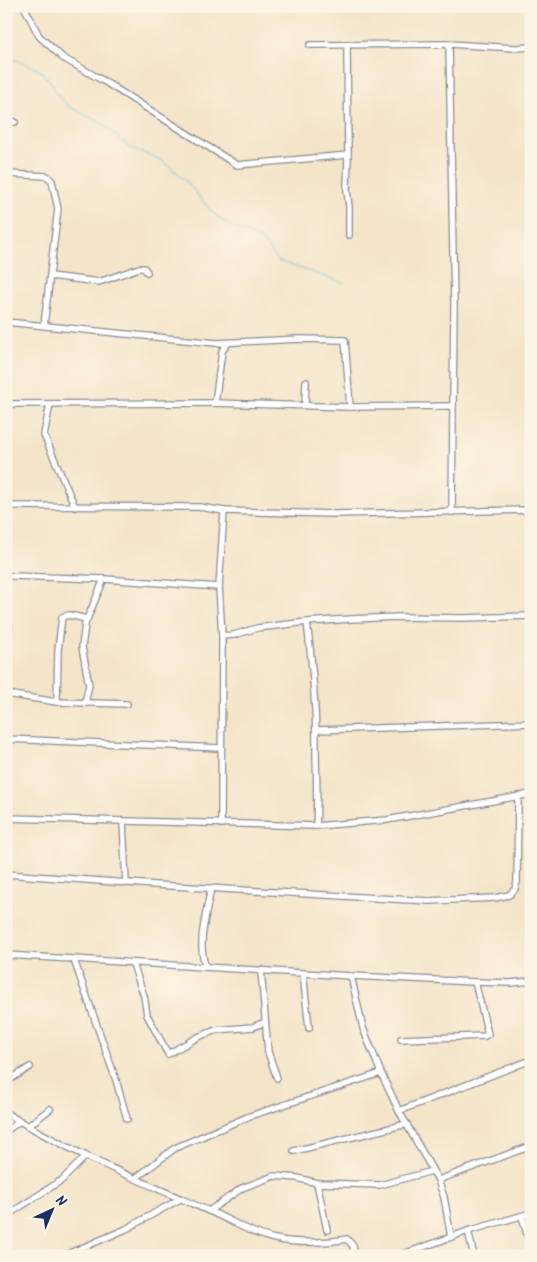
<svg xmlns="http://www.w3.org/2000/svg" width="537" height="1262" font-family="Kalam,sans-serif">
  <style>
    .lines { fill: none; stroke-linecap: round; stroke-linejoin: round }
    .stream { stroke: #5abad9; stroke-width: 1 }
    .street-casing { stroke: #888a94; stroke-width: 8 }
    .street { stroke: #fff; stroke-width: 5.5 }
  </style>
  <rect width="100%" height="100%" fill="#fcf5e5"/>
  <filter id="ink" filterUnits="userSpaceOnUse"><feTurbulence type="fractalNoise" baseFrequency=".02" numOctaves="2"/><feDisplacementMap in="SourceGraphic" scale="10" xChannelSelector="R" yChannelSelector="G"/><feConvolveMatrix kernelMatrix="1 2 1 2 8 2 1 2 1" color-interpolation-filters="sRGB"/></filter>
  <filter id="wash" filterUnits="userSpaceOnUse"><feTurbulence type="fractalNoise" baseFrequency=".0096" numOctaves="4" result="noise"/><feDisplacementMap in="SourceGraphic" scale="20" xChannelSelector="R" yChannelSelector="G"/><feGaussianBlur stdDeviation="1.12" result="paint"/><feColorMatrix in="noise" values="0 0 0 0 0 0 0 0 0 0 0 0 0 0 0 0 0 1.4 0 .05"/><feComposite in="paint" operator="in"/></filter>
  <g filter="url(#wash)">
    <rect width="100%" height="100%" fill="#f4e5c9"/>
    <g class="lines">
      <polyline class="stream" points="6,55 41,71 51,82 56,93 68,106 101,123 129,147 161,160 185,180 212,212 231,227 260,238 278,261 344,283"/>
    </g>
  </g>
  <g filter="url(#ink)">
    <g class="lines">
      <defs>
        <g id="street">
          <polyline points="24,6 39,36 63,58 102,80 237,165 348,155"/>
          <polyline points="449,44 454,305 452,512"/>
          <polyline points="310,45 449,44 516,48 531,47"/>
          <polyline points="347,45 348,155 347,190 349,207 349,235"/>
          <polyline points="6,121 15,122"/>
          <polyline points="6,174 47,176 52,181 58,209 44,325"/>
          <polyline points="50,276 99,282 139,268 144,268 147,272"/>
          <polyline points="6,322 216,343 300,339 345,340 350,407"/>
          <polyline points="215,403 222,351 228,343"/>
          <polyline points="6,404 215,403 350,407 453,406"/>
          <polyline points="50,404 44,435 75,507"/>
          <polyline points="305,405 306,382"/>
          <polyline points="6,506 200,507 224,511 335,514 531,510"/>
          <polyline points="6,574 11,576 104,579 219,587"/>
          <path d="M307,622c5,41 9,82 9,123 0,28 2,53 0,81"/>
          <polyline points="222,636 234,635 257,628 307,622 351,619 399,617 462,618 531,616"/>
          <polyline points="6,664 9,625"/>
          <polyline points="6,694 57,702 127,704"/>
          <polyline points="57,702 58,650 62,617 69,615 87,619"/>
          <polyline points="85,703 89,685 82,647 85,624 104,579"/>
          <polyline points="317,730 531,723"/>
          <polyline points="6,739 221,748"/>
          <polyline points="6,818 316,826 387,820 531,794"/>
          <polyline points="123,822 126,883"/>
          <polyline points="221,824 222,636 219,587 224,511"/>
          <polyline points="6,874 155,885 429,901 495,898 509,895 515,889 517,882 518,796"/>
          <polyline points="6,955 351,976 475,982 510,983 531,981"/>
          <polyline points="74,960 116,1080 127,1119"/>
          <polyline points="133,964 144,996 147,1015 168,1054 198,1037 216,1030 253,1027 265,1022"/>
          <path d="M206,967c-10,-23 1,-55 5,-79"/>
          <polyline points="261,970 268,1052 277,1078"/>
          <polyline points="303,973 309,1028"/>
          <polyline points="351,976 363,1028 381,1073 399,1111 438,1180 444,1197 451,1237"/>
          <polyline points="401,1039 485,1036 488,1034 475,982"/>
          <polyline points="6,1082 30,1067"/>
          <polyline points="399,1111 531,1060"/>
          <path d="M6,1113c64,39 134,68 203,98 22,9 42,23 66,28 25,5 48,4 72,0l6,7 2,10"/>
          <polyline points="28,1126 50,1109"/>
          <polyline points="6,1131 20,1121"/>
          <polyline points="294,1151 407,1124"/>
          <polyline points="136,1178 175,1148 250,1116 381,1073"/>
          <polyline points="438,1180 531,1146"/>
          <polyline points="317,1183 327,1230"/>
          <polyline points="209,1211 242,1188 274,1176 297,1178 317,1183 380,1185 432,1171"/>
          <polyline points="6,1216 62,1180 86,1156"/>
          <polyline points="522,1216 531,1249"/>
          <polyline points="468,1231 474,1256"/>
          <polyline points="75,1251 126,1229 180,1199"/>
          <polyline points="64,1256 75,1251 76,1256"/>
          <polyline points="398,1256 468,1231 531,1213"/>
        </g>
      </defs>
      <use href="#street" class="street-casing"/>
      <use href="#street" class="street"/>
    </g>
  </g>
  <rect width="537" height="1262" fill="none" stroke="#fcf5e5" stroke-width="25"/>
  <g transform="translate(52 1210) rotate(44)" stroke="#fcf5e5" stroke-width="4" paint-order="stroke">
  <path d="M0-4L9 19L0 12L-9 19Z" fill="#1b2f5e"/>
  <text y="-8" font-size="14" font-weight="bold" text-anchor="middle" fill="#1b2f5e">N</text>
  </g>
</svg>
